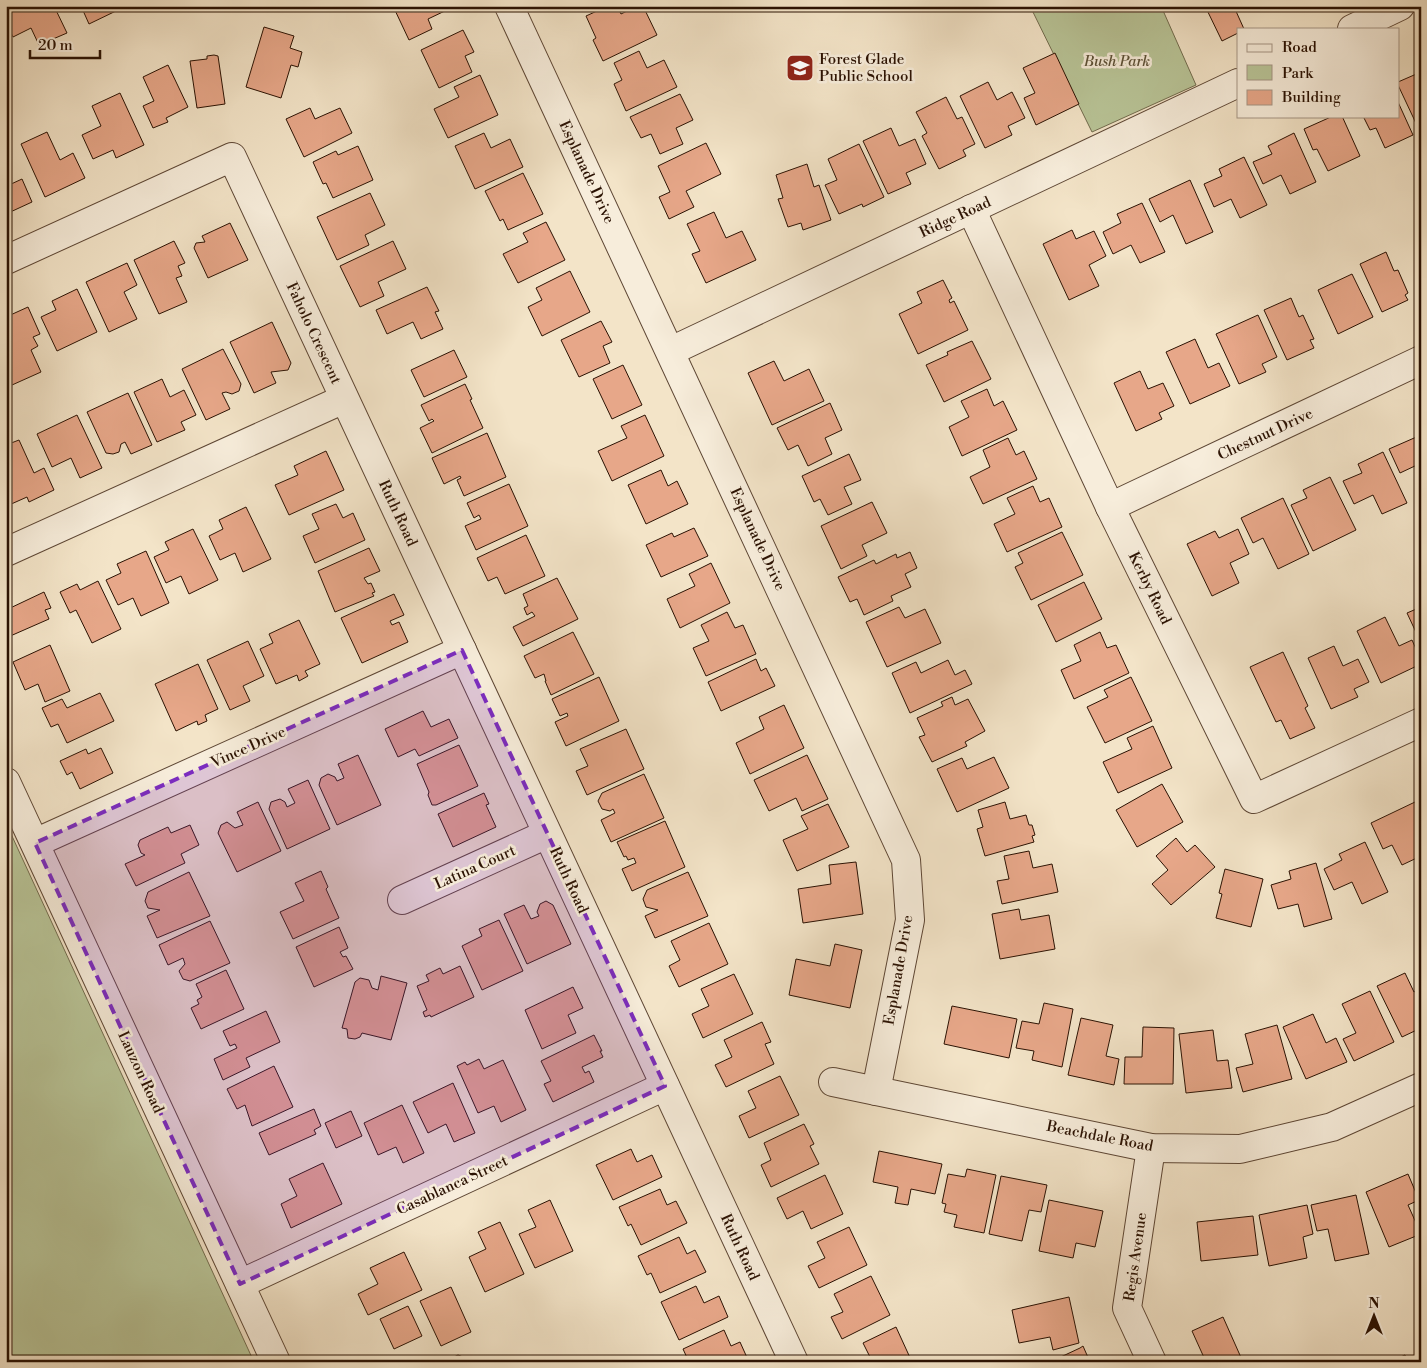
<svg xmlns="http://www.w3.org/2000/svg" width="1427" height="1368" font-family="'Libre Bodoni',serif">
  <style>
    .green { fill: #b9c598; stroke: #726c4e }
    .building { fill: #e7a789; stroke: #2b1203 }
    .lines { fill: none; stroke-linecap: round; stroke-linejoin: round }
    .minor-casing { stroke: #5d4634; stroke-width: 30 }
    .minor { stroke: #f7eddb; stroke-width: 28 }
    .marked { fill: #7b2cbf; fill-opacity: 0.2; stroke: #7b2cbf; stroke-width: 4; stroke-dasharray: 10 6; stroke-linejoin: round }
    .labels { text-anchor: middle; stroke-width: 5; stroke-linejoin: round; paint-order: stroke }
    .poi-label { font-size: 15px; fill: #2b1203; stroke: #f7eddb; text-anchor: start }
    .park-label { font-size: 15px; font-style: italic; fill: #5d5137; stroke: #f7eddb }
    .street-label { font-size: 15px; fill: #2b1203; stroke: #f7eddb }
  </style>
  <rect width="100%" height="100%" fill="#f3e4c8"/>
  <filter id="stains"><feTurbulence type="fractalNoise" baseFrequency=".004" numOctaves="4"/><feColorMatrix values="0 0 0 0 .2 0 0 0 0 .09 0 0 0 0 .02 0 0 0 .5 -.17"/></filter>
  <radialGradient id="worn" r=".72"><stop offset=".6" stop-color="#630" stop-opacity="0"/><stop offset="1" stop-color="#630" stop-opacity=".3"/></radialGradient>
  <g class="green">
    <polygon points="1030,6 1161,6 1196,85 1092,132"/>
    <polygon points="6,823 254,1362 6,1362"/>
  </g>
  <g class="building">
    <polygon points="9,6 54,6 67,33 39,45 31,28 13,37 6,23 6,7"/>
    <polygon points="81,6 116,6 118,10 89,24"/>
    <polygon points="393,6 448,6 449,9 428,19 432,29 409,40"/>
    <polygon points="608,6 617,6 621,14 637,6 643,6 657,35 603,61 593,40 596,38 586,16"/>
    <polygon points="1210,6 1239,6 1235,9 1244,29 1238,29 1238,33 1222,41 1206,8"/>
    <polygon points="264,27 294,36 290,48 302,52 298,67 291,65 281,98 246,87"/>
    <polygon points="463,30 474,52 465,56 472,72 439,88 421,50"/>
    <polygon points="639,51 647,68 664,60 677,87 626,111 614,84 622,80 614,63"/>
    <polygon points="1055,53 1079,104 1036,125 1024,98 1035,93 1023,68"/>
    <polygon points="214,55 218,56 225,104 197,108 190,61 207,59 207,56"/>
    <polygon points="168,65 188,107 166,118 168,122 153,128 143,106 154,101 143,77"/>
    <polygon points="1421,72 1421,134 1398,85 1398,82"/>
    <polygon points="480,75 498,115 448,138 434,109 459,97 454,87"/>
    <polygon points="988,82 997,100 1012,92 1025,118 1008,126 1012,135 985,148 960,96"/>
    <polygon points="120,93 144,145 116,158 113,150 93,159 82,135 101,126 92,106"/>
    <polygon points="680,94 693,120 676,128 683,144 660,154 651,134 641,138 630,117"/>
    <polygon points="946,97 957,119 962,117 975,144 963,150 966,156 939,169 922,136 927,133 916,112"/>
    <polygon points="1398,102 1413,135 1385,148 1376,128 1370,130 1363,116 1398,116"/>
    <polygon points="310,108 315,119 340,108 352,133 304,157 286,119"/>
    <polygon points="1333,116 1342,116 1360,156 1328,171 1317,149 1313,150 1304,129"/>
    <polygon points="891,128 899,146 915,139 926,164 906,173 911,184 888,194 863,141"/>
    <polygon points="47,132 60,160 73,153 85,178 45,197 21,144"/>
    <polygon points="484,133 491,148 510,139 523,167 475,189 455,146"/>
    <polygon points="1294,133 1316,182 1290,194 1281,175 1263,184 1253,162 1272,154 1268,146"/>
    <polygon points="706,143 721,174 686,191 694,207 669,219 659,197 670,192 658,166"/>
    <polygon points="859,144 884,197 863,207 862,204 839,214 825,185 837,180 828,159"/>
    <polygon points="358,146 373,180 333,198 326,183 323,184 313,162 336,151 338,155"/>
    <polygon points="1244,157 1267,205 1240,218 1231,199 1214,207 1204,184 1222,176 1219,169"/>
    <polygon points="807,164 814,187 819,185 831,220 803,230 801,223 788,227 778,199 783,198 776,175"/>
    <polygon points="523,173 543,214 508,230 503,219 500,221 485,191"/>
    <polygon points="6,178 9,185 22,179 32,202 6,214"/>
    <polygon points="1190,180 1213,232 1186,244 1173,215 1160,222 1149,199"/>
    <polygon points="370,193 385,225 365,235 369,245 337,260 317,217"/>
    <polygon points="1142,203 1165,252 1140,263 1131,245 1113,254 1103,232 1121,223 1117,214"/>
    <polygon points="714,212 726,238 742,231 756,260 706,283 692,254 700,251 687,224"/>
    <polygon points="546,222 565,260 518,283 503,254 528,242 523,233"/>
    <polygon points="230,223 248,260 208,278 194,248 196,243 205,242 202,236"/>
    <polygon points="1072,230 1076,239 1094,231 1106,256 1089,265 1099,286 1069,300 1043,244"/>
    <polygon points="174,241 185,263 178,266 182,276 176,278 187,302 159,314 134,260"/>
    <polygon points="393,241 406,269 378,282 384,296 360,307 340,266"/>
    <polygon points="1386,252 1394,271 1398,270 1408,293 1405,295 1408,300 1382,312 1360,264"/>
    <polygon points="127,263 137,285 124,292 137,319 109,332 86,282"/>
    <polygon points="570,271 590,312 542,336 528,307 542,300 536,288"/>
    <polygon points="1352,274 1373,317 1338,334 1318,290"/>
    <polygon points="943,280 952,298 949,300 950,303 954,301 968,330 918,354 899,314 922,303 917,292"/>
    <polygon points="427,287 439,311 435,312 443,329 421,339 413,322 387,334 376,310"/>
    <polygon points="77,289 97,332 57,351 41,317 56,310 52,301"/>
    <polygon points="1291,298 1299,317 1303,315 1314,339 1310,340 1314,348 1287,360 1264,310"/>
    <polygon points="28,307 40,334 33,337 38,346 31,350 41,372 12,385 6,374 6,317"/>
    <polygon points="1258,315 1277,357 1262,364 1266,372 1239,384 1216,334"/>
    <polygon points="601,321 612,342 603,346 610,363 579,377 561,340"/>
    <polygon points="272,322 291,363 288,370 271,372 276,383 254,393 230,342"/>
    <polygon points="1195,339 1208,368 1219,363 1230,386 1190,404 1166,352"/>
    <polygon points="972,341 991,379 944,402 926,365 948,355 947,352"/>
    <polygon points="223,349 241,384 239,391 232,394 226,392 222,393 230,409 206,420 182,369"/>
    <polygon points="454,350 467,377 424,397 411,370"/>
    <polygon points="774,361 784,381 809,369 824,401 772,425 748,373"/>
    <polygon points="623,365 642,405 612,419 593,379"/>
    <polygon points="1140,371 1148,389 1163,383 1174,406 1159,413 1162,419 1136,431 1114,383"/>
    <polygon points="162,379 170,397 184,390 196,415 181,422 185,430 157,442 134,392"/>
    <polygon points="465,384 472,399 470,400 483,428 432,453 420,428 434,421 432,419 429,421 421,405"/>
    <polygon points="987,389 994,406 1003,401 1017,430 962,456 949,427 969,417 961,401"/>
    <polygon points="128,393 152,445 131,454 125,442 121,444 119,452 113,454 106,453 87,412"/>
    <polygon points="830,403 842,430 825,438 832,454 808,466 798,445 788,450 777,428"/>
    <polygon points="77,415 102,468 80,478 71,458 52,467 37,434"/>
    <polygon points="645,415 664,456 612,481 598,451 627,438 621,426"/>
    <polygon points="487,433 506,477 464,496 457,480 461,478 460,476 444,484 432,458"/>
    <polygon points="1421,435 1421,472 1417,465 1400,473 1389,449"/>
    <polygon points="1008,438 1016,455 1024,451 1037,479 983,504 970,477 990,467 983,450"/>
    <polygon points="19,440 34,473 44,468 54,490 29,502 27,497 9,505 6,500 6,445"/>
    <polygon points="326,451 344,490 289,515 275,485 298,475 294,466"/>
    <polygon points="1383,452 1407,503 1382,514 1373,495 1354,504 1343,481 1362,473 1358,464"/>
    <polygon points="849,454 861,480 844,487 852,504 828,515 820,499 814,502 802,476"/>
    <polygon points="661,470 668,486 677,481 688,504 646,524 628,485"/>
    <polygon points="1330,477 1356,530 1313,551 1291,505 1307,498 1303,490"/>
    <polygon points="509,484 528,526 476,550 465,526 481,519 479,515 474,518 467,503"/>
    <polygon points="1033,486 1040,502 1049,498 1062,527 1007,552 994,524 1015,514 1007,498"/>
    <polygon points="1283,498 1309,554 1278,569 1263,538 1253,543 1241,518"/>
    <polygon points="872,502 887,533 862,545 867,556 841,569 821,526"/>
    <polygon points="336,504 343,518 353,513 365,540 315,563 303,536 319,529 312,514"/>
    <polygon points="246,507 271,559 243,572 235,553 220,560 209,536 223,529 219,520"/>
    <polygon points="694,528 708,556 661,577 646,545 672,533 674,537"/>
    <polygon points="193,529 218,580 189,594 181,576 166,583 154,557 169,550 165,542"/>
    <polygon points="1238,529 1249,554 1230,563 1239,583 1212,596 1187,544 1215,531 1219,538"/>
    <polygon points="1062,532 1083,575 1031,600 1015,567 1023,563 1018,553"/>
    <polygon points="526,535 545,576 505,594 497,577 488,581 477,558"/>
    <polygon points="369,548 380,571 364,578 368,584 371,583 375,592 372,593 374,596 335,612 318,571"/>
    <polygon points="146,551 169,603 141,616 133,598 118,605 106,580 121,573 117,564"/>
    <polygon points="910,552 917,568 905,574 911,587 891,596 893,601 864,615 857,599 850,602 838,577 874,560 876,564 896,554 897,558"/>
    <polygon points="711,563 730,603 680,628 667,599 695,586 689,574"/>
    <polygon points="557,578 578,619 523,646 513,627 535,616 532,612 527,615 524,608 528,606 523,594"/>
    <polygon points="98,581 121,629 92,643 76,610 70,613 60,592 77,584 80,590"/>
    <polygon points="1084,582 1102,619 1056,642 1038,605"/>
    <polygon points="44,592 51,608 45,610 49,619 8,637 6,633 6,610"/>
    <polygon points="394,594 404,615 390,621 392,625 399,622 408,642 362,663 341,618"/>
    <polygon points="899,607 905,618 925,609 941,643 887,667 866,622"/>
    <polygon points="1421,607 1421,643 1407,613"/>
    <polygon points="727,612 735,628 743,625 756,654 706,676 693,648 709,641 701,625"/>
    <polygon points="1385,617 1399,646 1412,640 1421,660 1421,664 1381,683 1357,631"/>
    <polygon points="299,620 320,664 305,671 308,676 299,681 297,675 276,684 260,649 273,643 269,634"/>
    <polygon points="573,632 594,674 551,695 545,681 546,681 544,674 535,678 524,656"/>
    <polygon points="1100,632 1107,648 1116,645 1129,673 1074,699 1061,670 1081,661 1074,645"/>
    <polygon points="248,641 264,676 243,686 250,701 230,710 207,660"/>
    <polygon points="50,645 70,691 45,702 38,684 25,690 13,662"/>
    <polygon points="1334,646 1343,666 1358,659 1369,682 1354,689 1358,697 1331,709 1308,658"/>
    <polygon points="1283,652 1308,706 1305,708 1315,728 1290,739 1281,720 1276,722 1250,667"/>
    <polygon points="756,659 761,671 766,668 775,686 721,711 708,682"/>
    <polygon points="948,660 955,675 965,670 972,684 910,713 892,673 916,662 921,673"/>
    <polygon points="198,664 218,709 205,715 207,721 198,725 197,721 176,731 155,684"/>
    <polygon points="599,677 619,721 566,746 555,722 568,716 567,713 560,716 552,699"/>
    <polygon points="1131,677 1152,721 1105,743 1087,707 1108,697 1104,690"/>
    <polygon points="100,693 114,721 67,743 58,724 51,727 42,708 62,699 67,708"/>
    <polygon points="952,697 955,705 968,699 985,731 965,742 967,746 932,762 919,737 925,735 917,718 943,706 941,702"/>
    <polygon points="784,705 804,748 750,774 736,743 764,729 759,717"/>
    <polygon points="423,711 431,727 449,719 458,738 419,756 415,749 398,757 385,729"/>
    <polygon points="1153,726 1172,768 1118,793 1103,762 1132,749 1127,738"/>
    <polygon points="626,729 644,769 587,795 576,771 588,766 580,749"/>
    <polygon points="459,745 478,786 436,805 432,805 428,795 429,792 417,764"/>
    <polygon points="101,748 113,773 80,789 72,772 67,775 60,761 86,749 88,754"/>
    <polygon points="358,755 381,805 337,825 319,785 321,778 328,774 335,777 337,781 344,778 338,764"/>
    <polygon points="807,755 828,799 802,811 796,798 769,811 754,780"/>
    <polygon points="994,757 1009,788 957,812 937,769 962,758 967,769"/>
    <polygon points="644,774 664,818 611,842 601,820 615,813 613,809 610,811 602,809 598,801 602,793"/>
    <polygon points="308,780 330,829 287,849 269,809 271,802 280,799 285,802 287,807 295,803 288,789"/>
    <polygon points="1162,784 1183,822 1137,847 1116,810"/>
    <polygon points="484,793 489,804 486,805 496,827 453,847 438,814"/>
    <polygon points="258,802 281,851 237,872 218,833 221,825 227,822 235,828 243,825 237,812"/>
    <polygon points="1005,802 1010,819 1026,815 1029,825 1032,825 1035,835 1032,836 1034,842 985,856 977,829 983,827 978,810"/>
    <polygon points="1415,802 1421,814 1421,856 1402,865 1392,845 1383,849 1371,823"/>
    <polygon points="828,804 849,847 797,871 783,840 808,829 801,816"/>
    <polygon points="665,821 685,867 632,891 622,869 636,863 634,858 628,860 626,856 624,857 617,842"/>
    <polygon points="190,825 199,845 181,854 185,863 136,886 125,864 145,855 141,853 138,845 140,840 168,827 171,833"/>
    <polygon points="1176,838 1187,852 1195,845 1215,867 1171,905 1152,884 1168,870 1156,856"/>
    <polygon points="1365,842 1388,892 1362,904 1352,882 1334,890 1324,869 1342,860 1339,854"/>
    <polygon points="1029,851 1033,868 1052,864 1058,892 1002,904 997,881 1009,879 1004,856"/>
    <polygon points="856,862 863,914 803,923 798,889 831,884 829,865"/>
    <polygon points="1316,863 1332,919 1304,927 1298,904 1278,909 1271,885 1291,879 1289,871"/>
    <polygon points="1225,869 1263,879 1251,927 1216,918 1222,894 1219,893"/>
    <polygon points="321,871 328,887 326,889 339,918 293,939 280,912 304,901 295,883"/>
    <polygon points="189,872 210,916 157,938 147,916 160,910 148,908 145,901 148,892"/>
    <polygon points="688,872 708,916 655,938 645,916 658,910 646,907 643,899 647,890"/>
    <polygon points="546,901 553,905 571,944 527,964 504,914 524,905 531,919 539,916 537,912 540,904"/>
    <polygon points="1019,909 1021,920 1049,915 1055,949 1000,959 992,914"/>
    <polygon points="499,920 523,971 482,990 462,946 482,936 479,929"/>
    <polygon points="210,921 230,963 190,981 183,979 179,971 185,964 183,958 168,965 159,945"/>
    <polygon points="709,923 728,964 679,987 669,966 680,960 671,941"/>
    <polygon points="339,927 348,948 340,952 343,957 346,956 353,969 314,987 296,947"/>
    <polygon points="835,944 862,950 850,1008 789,995 796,959 830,966"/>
    <polygon points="460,966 474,997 431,1017 430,1015 425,1017 423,1012 427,1010 417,986 429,981 426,975 440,968 443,974"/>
    <polygon points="226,970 244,1009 201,1029 191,1008 199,1004 197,1000 202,997 196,984"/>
    <polygon points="1405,973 1414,992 1417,990 1421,997 1421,1028 1402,1037 1377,986"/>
    <polygon points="734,974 753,1014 703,1038 692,1014 709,1006 701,989"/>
    <polygon points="381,976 407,983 391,1040 362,1033 360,1037 355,1039 348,1038 347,1029 342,1028 355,982 360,978 369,980 372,988 378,990"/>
    <polygon points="573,987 583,1008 568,1015 576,1033 542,1049 525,1010"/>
    <polygon points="1370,991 1394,1042 1354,1061 1343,1039 1356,1033 1342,1004"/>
    <polygon points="1044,1003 1073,1009 1062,1067 1032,1060 1034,1051 1016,1048 1022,1021 1039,1024"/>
    <polygon points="952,1006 1017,1019 1009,1058 944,1044"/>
    <polygon points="266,1011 280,1042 246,1058 250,1067 223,1080 214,1059 237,1048 235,1044 230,1046 223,1031"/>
    <polygon points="1313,1014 1326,1043 1336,1038 1347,1062 1306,1079 1283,1027"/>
    <polygon points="1081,1018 1113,1025 1106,1056 1119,1059 1114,1085 1068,1075"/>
    <polygon points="762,1022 771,1042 765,1044 774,1064 726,1087 715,1065 732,1057 724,1040"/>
    <polygon points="1277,1025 1292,1079 1243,1092 1236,1068 1253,1064 1245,1034"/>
    <polygon points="1143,1027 1174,1028 1173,1084 1124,1084 1125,1057 1142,1057"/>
    <polygon points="1213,1030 1217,1061 1228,1060 1232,1088 1186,1093 1179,1034"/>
    <polygon points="594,1035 602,1051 600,1051 603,1057 582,1067 585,1073 589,1071 594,1082 553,1102 544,1084 551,1081 541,1061"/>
    <polygon points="479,1059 484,1069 503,1060 526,1110 501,1122 494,1106 478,1113 457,1066 465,1062 467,1065"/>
    <polygon points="274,1066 293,1107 252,1126 245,1105 237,1109 227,1089"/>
    <polygon points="780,1076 799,1115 749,1138 739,1116 756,1108 748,1091"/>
    <polygon points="453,1083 475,1133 454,1142 446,1124 428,1133 413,1102"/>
    <polygon points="402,1105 424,1153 403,1163 396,1147 378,1155 364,1123"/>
    <polygon points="314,1109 321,1126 314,1130 316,1134 269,1155 259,1133"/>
    <polygon points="351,1111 362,1136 336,1148 325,1123"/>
    <polygon points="804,1124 814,1144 810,1146 819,1164 771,1187 761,1165 771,1160 764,1143"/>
    <polygon points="631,1149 637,1162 652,1155 662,1177 613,1200 596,1165"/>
    <polygon points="879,1151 942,1164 935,1194 911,1189 908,1205 895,1203 898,1187 873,1182"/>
    <polygon points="323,1163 342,1204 291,1228 281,1204 297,1196 289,1179"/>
    <polygon points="967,1169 996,1175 984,1233 954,1227 957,1215 944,1212 946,1204 942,1203 948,1174 965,1177"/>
    <polygon points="1408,1174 1419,1200 1408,1205 1421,1234 1389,1247 1366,1192"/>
    <polygon points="825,1175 843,1214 811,1229 803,1211 787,1219 777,1198"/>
    <polygon points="1001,1176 1047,1185 1041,1212 1029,1210 1022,1241 989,1234"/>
    <polygon points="660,1189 667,1205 676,1201 687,1223 641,1245 631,1224 628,1226 619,1207"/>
    <polygon points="1356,1195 1369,1254 1335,1261 1328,1229 1317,1231 1311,1205"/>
    <polygon points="550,1200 573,1251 535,1268 519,1234 536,1227 528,1210"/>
    <polygon points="1049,1200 1103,1211 1095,1247 1076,1243 1073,1258 1039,1251"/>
    <polygon points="1307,1205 1313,1234 1303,1237 1307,1258 1269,1266 1259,1215"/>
    <polygon points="1253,1216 1258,1255 1201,1261 1197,1222"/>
    <polygon points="500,1222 524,1274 485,1292 469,1257 486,1249 478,1232"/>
    <polygon points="849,1227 867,1265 819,1288 808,1266 825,1258 817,1242"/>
    <polygon points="679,1237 687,1254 695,1250 706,1272 660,1293 651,1273 647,1275 638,1256"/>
    <polygon points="404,1252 422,1290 368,1315 358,1294 378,1284 370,1268"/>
    <polygon points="871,1276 890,1315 842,1339 831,1317 843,1312 834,1294"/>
    <polygon points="696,1286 704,1303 719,1296 728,1317 679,1340 661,1302"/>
    <polygon points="451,1287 471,1332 441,1346 420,1301"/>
    <polygon points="1069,1297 1079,1343 1053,1350 1050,1337 1019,1343 1012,1310"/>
    <polygon points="408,1306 422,1336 394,1349 380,1319"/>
    <polygon points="1223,1317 1243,1362 1206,1362 1192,1331"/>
    <polygon points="896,1327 912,1362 865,1362 871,1359 863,1343"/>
    <polygon points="724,1330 731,1346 740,1342 749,1362 689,1362 683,1349"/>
    <polygon points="1083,1346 1090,1362 1050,1362 1080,1348"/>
    <polygon points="458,1355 463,1357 465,1362 444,1362"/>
    <polygon points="1405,1355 1408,1362 1390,1362"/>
  </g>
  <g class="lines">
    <defs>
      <g id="minor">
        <polyline points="509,6 906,860 910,920 876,1091"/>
        <polyline points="1352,29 1400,6"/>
        <polyline points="971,209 1110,507 1254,799 1421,722"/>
        <polyline points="6,260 232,157 794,1362"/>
        <polyline points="671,351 1238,83"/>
        <polyline points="1110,507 1421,360"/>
        <polyline points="6,552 344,399"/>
        <polyline points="6,782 276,1362"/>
        <polyline points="35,843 462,650"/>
        <polyline points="402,900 547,834"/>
        <polyline points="833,1082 1151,1148 1240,1149 1332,1127 1421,1087"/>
        <polyline points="1151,1148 1127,1308 1152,1362"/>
        <polyline points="240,1284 665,1086"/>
      </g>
    </defs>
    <use href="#minor" class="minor-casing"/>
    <use href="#minor" class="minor"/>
  </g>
  <path class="marked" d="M462,650l203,436 -425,198 -205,-441z"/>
  <defs>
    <symbol id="school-square" viewBox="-11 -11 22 22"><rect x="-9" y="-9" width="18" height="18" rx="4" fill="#8f2418" stroke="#f7eddb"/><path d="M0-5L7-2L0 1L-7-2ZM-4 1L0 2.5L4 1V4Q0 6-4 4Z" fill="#fff"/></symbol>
  </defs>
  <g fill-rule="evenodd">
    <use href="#school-square" x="784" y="52" width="32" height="32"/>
  </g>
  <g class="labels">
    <g class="poi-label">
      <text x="819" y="64">Forest Glade<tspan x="819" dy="17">Public School</tspan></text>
    </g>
    <g class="park-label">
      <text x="1117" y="66">Bush Park</text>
    </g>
    <g class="street-label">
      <text transform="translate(587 172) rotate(65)" y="5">Esplanade Drive</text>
      <text transform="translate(955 217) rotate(-25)" y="5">Ridge Road</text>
      <text transform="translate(314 333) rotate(65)" y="5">Faholo Crescent</text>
      <text transform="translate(1265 434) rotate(-25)" y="5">Chestnut Drive</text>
      <text transform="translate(398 513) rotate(65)" y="5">Ruth Road</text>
      <text transform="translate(758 539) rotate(65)" y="5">Esplanade Drive</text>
      <text transform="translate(1150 588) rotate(64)" y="5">Kerby Road</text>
      <text transform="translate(248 747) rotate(-24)" y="5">Vince Drive</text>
      <text transform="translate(475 867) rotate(-24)" y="5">Latina Court</text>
      <text transform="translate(569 880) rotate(65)" y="5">Ruth Road</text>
      <text transform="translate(898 970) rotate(-80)" y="5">Esplanade Drive</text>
      <text transform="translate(141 1072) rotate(65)" y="5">Lauzon Road</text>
      <text transform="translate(1100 1136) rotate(11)" y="5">Beachdale Road</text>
      <text transform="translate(452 1185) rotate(-25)" y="5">Casablanca Street</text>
      <text transform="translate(740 1247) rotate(65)" y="5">Ruth Road</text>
      <text transform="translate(1135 1257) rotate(-82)" y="5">Regis Avenue</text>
    </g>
  </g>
  <rect width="1427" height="1368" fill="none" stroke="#f3e4c8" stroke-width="25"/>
  <rect x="8" y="8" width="1412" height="1353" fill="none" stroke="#2b1203" stroke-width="2.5"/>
  <rect x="12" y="12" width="1402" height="1343" fill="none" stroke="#2b1203"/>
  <rect x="1237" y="28" width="162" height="90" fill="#f7eddb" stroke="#a59585"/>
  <rect x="1247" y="44" width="25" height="8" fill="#f7eddb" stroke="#a59585"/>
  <text x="1282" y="52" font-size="15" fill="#2b1203">Road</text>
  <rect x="1247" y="65" width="25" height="15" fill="#b9c598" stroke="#a59585"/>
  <text x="1282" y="78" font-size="15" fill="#2b1203">Park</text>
  <rect x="1247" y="90" width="25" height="15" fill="#e7a789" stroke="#a59585"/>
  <text x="1282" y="102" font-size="15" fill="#2b1203">Building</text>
  <g transform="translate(1374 1316)" stroke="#f7eddb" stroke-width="4" paint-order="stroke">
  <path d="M0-4L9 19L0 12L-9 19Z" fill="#2b1203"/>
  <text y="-8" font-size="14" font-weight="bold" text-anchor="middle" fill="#2b1203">N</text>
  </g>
  <path d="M30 50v8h70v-8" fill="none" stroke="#2b1203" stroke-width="2.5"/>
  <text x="38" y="50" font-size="15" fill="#2b1203" stroke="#f7eddb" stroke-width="4" paint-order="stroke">20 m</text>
  <rect width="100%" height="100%" filter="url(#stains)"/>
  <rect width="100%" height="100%" fill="url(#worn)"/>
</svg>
